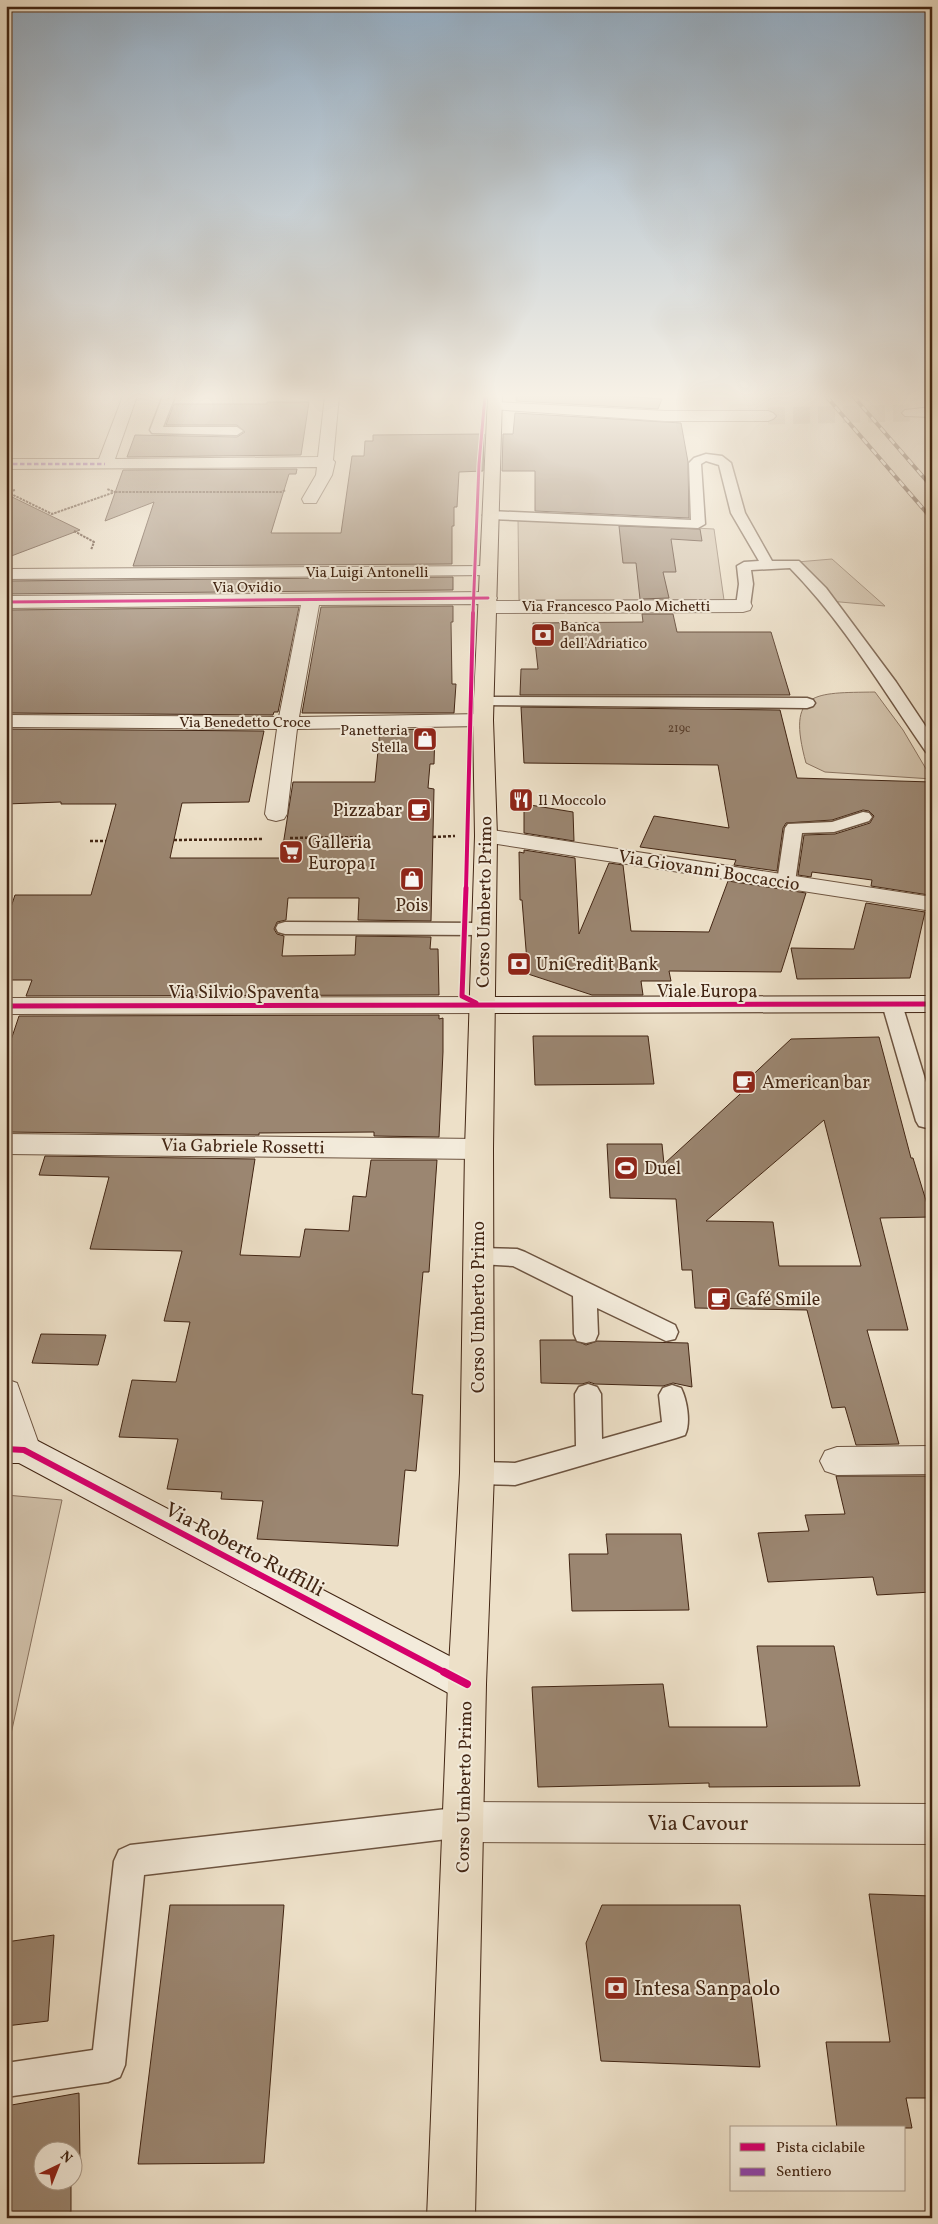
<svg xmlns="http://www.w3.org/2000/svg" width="938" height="2224" font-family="Vollkorn,serif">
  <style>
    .green { fill: #d0c0a9; stroke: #89725e }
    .building { fill: #9b8671; stroke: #422513; fill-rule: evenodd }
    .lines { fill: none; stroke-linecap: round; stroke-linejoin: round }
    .street-tunnel { stroke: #cbbba4; stroke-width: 17; stroke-dasharray: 17 8; stroke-linecap: butt }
    .lane-casing { stroke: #6d5440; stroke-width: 3 }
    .street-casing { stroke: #6d5440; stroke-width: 2 }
    .secondary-casing { stroke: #422513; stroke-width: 2 }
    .primary-casing { stroke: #422513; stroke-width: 2 }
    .path-far1 { stroke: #422513; stroke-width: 2; stroke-dasharray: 2.5 1; stroke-linecap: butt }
    .path { stroke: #422513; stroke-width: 2.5; stroke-dasharray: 3 2; stroke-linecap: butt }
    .lane { fill: #f3ebdb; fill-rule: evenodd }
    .street { fill: #f3ebdb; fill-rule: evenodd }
    .secondary { fill: #f3ebdb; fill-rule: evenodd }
    .primary { fill: #ede0c8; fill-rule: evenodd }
    .rail-casing { stroke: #422513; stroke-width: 4 }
    .rail { stroke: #f3ebdb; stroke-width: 2.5; stroke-dasharray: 7; stroke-linecap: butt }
    .quiet { stroke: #8e44ad; stroke-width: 2.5; stroke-dasharray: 4.5 2.5; stroke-linecap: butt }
    .cycleway-far4-casing { stroke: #f3ebdb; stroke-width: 5 }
    .cycleway-far3-casing { stroke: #f3ebdb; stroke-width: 6 }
    .cycleway-far2-casing { stroke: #f3ebdb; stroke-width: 8 }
    .cycleway-far1-casing { stroke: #f3ebdb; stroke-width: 9 }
    .cycleway-casing { stroke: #f3ebdb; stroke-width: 11 }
    .cycleway-far4 { stroke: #d6006c; stroke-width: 3 }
    .cycleway-far3 { stroke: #d6006c; stroke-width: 4 }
    .cycleway-far2 { stroke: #d6006c; stroke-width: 5 }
    .cycleway-far1 { stroke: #d6006c; stroke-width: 6 }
    .cycleway { stroke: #d6006c; stroke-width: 8 }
    .labels { text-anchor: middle; stroke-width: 4; stroke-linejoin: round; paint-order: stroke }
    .far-number-label { font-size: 12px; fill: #583d2a }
    .far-street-label { font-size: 15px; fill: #422513; stroke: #f3ebdb }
    .far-poi-label { font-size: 15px; fill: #422513; stroke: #f3ebdb; text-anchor: start }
    .poi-label { font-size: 18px; fill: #422513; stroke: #f3ebdb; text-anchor: start }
    .street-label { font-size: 18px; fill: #422513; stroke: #f3ebdb }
    .near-street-label { font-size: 21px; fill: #422513; stroke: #f3ebdb }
    .near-poi-label { font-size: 21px; fill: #422513; stroke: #f3ebdb; text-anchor: start }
  </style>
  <rect width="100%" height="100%" fill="#ede0c8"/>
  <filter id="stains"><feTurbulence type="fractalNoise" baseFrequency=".004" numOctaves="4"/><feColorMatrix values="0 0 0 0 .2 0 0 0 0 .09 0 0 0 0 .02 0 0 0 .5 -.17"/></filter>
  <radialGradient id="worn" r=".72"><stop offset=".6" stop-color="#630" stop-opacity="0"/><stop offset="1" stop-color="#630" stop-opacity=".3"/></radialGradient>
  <g class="green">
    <polygon points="518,519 714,529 724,600 519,600"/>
    <polygon points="832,559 885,606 829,601 797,562"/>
    <path d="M875,692l28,38 29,49 -107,-7 -19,-9c-20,-73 8,-70 69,-71z"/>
    <polygon points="6,1495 62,1500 6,1757"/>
  </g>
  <g class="building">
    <polygon points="516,396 624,396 662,399 658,409 516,401"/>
    <polygon points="267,402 309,402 301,455 127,457 135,435 237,437 245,432 237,425 166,425 174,404 267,404"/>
    <polygon points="515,413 681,423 688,462 689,518 535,511 535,471 502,471 503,434 513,434"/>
    <polygon points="484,434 483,471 459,472 457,507 454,507 454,526 452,526 452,564 133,566 154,502 105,521 123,470 297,469 296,474 289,474 271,533 341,533 352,456 364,456 365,441 373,441 373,435"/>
    <polygon points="6,494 80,530 6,558"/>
    <polygon points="619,526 700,529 702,541 671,539 676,572 663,572 669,598 640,599 636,563 623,563"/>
    <polygon points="453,577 453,590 6,594 6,581"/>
    <polygon points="453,606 453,622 451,622 452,684 456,684 454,713 302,713 321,607"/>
    <polygon points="299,607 278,712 274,712 273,715 6,713 6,610"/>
    <polygon points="642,614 673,614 677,632 771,632 790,695 520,695 521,669 538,669 533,623 643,622"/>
    <polygon points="521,707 780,710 797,778 932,782 932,883 929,895 871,886 872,880 812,872 811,877 798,875 804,835 835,834 870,823 874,816 869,811 863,810 832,820 786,823 783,828 777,871 734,865 736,860 640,847 654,816 729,828 718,765 524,763"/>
    <polygon points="6,729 264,731 249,802 182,803 170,858 281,858 293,782 375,782 380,730 435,729 434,764 430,764 428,788 434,789 431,921 358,920 359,898 288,898 286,920 277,922 274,929 277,934 284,936 282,956 355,955 356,936 431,937 430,949 438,949 439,995 26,996 32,980 6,980 6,922 15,895 91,895 116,804 61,804 61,802 6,804"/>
    <polygon points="524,804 573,812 574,841 524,833"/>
    <polygon points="524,850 575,858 579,934 609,863 623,865 631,931 709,932 728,881 806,893 781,972 669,971 671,981 641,981 643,995 592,995 528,974 522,900 520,900 519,852 524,853"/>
    <polygon points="866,903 925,912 910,978 797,979 791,948 854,949"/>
    <polygon points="439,1015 439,1019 443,1018 443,1052 439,1137 374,1136 374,1132 259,1133 259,1135 6,1132 6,1055 19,1016"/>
    <polygon points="533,1036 648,1036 654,1084 535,1085"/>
    <path d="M879,1037l32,121h2l18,59 -51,1 28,112h-41l32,114 -43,1 -11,-38 -13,1 -25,-98 -112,-2 -3,-38h-10l-6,-71 -66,-1 -3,-54h55l2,20 87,-80h-8l48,-45zM824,1120l37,146h-82l-6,-44 -67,-1z"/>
    <polygon points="45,1156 255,1159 240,1255 300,1257 305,1229 349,1231 353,1196 366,1197 371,1160 437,1160 429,1272 423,1272 412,1394 423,1395 416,1471 405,1470 398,1546 257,1539 263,1501 221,1499 222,1492 167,1489 178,1439 119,1437 132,1380 176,1382 190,1322 164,1321 182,1251 90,1249 109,1177 39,1175"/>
    <polygon points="41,1334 106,1335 98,1365 32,1363"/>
    <polygon points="540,1340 575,1340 586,1345 597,1341 688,1343 692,1387 673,1383 663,1386 595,1384 589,1382 582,1384 541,1383"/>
    <polygon points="836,1476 932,1476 932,1592 877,1595 873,1577 768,1582 758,1533 809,1531 805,1515 845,1514"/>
    <polygon points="606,1534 681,1534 689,1610 572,1611 569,1554 608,1554"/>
    <polygon points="757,1646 834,1646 860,1786 709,1787 709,1783 538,1787 532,1687 663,1684 669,1727 767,1727"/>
    <polygon points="869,1894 932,1896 932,2098 906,2098 912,2128 837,2128 826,2042 890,2042"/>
    <polygon points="170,1905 284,1905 264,2163 138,2164"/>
    <polygon points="602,1905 740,1905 760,2067 601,2061 586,1943"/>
    <polygon points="54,1935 48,2021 6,2026 6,1942"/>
    <polygon points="79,2093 80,2161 72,2162 72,2152 42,2152 42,2182 71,2182 71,2212 41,2218 6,2218 6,2106"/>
  </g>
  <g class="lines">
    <polyline class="street-tunnel" points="768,416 910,413"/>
    <defs>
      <g id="lane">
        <polygon points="163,396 175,396 163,427 237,427 243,431 237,435 152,433 150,430"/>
        <path d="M706,454l16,2 9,7 14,50 27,48h27l27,27 70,94 36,54v18l-6,-2c-43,-62 -82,-129 -136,-184l-39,2 2,14 -3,22 -7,4 -5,-1 -2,-3 3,-22 -2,-18 7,-4 15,-1 -28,-48 -12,-48 -13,-4 -5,3 4,60 -7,4 -208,-9 -7,-4 7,-4 201,9 -2,-57 5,-5z"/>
        <polygon points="484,697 807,698 813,700 815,703 813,706 807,708 478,705 476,702 478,699"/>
        <polygon points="863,812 869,813 872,817 869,821 834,832 802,833 795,882 792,886 786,887 780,886 777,882 785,828 788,824 832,822"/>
        <polygon points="285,922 484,923 491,925 493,929 491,933 484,935 285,934 278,932 276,928 278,924"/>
        <polygon points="892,998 899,1000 902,1004 932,1102 932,1127 927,1128 919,1126 916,1121 882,1004 885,1000"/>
        <polygon points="479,1248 517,1249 525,1252 675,1325 678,1332 675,1339 666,1341 597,1308 598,1334 595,1341 586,1343 577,1341 574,1334 573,1296 513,1266 479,1264 471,1262 467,1256 471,1250"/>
        <path d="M588,1384l9,3 4,7 1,45 60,-17 -3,-27 4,-7 9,-3 9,3c6,12 10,35 4,47l-9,3 -161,47 -38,-1 -9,-3 -4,-8 4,-8 9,-3 38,1 61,-17 -1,-52 4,-7z"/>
        <polygon points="464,1807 475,1811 479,1822 475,1833 464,1837 144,1875 125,2065 120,2077 108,2082 6,2097 6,2063 93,2050 114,1861 119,1850 130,1845"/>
      </g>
      <g id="street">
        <polygon points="123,396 137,396 115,459 318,457 325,396 339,396 333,460 335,462 332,475 316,503 304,503 302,499 316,475 317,467 6,469 6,459 99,459"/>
        <polygon points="495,402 665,411 768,411 773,413 776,416 773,419 768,421 665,421 490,409 488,406 490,403"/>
        <polygon points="932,407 932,417 905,416 902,413 905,410"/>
        <polygon points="488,566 494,567 497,571 494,575 6,579 6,569"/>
        <polygon points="488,592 494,594 497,598 495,601 743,600 750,602 752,606 750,610 743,612 488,613 481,611 479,607 481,604 319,605 299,717 483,714 490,716 493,720 490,724 483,726 297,729 287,814 284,819 276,821 268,819 265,814 277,729 6,727 6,715 279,717 301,605 6,608 6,596"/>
        <polygon points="486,829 932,897 932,911 478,841 475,836 478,831"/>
        <polygon points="482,997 491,999 495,1005 491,1011 482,1013 6,1014 6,998"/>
        <polygon points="6,1134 479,1139 489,1142 493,1149 489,1156 479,1159 6,1154"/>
        <polygon points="6,1379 17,1383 41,1450 36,1460 24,1464 12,1460 6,1447"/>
        <polygon points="932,1446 932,1474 837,1475 825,1471 820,1461 825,1451 837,1447"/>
        <polygon points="464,1802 932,1804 932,1844 464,1842 450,1836 444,1822 450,1808"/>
      </g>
      <g id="secondary">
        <polygon points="932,996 932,1012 482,1013 473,1011 469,1005 473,999 482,997"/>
        <polygon points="6,1435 24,1436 36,1440 480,1672 486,1684 480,1696 467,1701 454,1696 19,1463 6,1463"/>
      </g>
      <polygon id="primary" points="488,396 502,396 493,720 497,836 493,1149 494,1473 486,1684 475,2218 427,2218 448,1684 460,1473 465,1149 475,836 473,720"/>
    </defs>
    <use href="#lane" class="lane-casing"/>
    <use href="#street" class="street-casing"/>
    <use href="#secondary" class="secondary-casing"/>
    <use href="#primary" class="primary-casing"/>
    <g class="path-far1">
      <polyline points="6,492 15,490"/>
      <polyline points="7,492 52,514 115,492 107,489"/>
      <polyline points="115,492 281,492 286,490"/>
      <polyline points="74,531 94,542 91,550"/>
    </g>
    <g class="path">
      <polyline points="433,837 455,836"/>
      <polyline points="290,838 362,837"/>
      <polyline points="174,840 264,839"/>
      <polyline points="90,841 106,841"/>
    </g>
    <use href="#lane" class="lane"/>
    <use href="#street" class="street"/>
    <use href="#secondary" class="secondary"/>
    <use href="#primary" class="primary"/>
    <defs>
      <g id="rail">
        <polyline points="826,396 932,519"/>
        <polyline points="853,396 932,487"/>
      </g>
    </defs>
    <use href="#rail" class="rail-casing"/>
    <use href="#rail" class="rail"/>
    <polyline class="quiet" points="6,464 105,464"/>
    <defs>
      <g id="cycleway-far4">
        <polyline points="6,602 488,598"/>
        <polyline points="473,614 479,464 485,396"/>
      </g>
      <polyline id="cycleway-far3" points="466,889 473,613"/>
      <g id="cycleway-far2">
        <polyline points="466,888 462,996 476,1003"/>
        <polyline points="6,1006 932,1004"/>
      </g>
      <polyline id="cycleway-far1" points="6,1449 24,1450 446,1673"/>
      <polyline id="cycleway" points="444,1672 467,1684"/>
    </defs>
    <use href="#cycleway-far4" class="cycleway-far4-casing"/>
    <use href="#cycleway-far3" class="cycleway-far3-casing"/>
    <use href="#cycleway-far2" class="cycleway-far2-casing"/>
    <use href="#cycleway-far1" class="cycleway-far1-casing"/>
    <use href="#cycleway" class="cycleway-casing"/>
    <use href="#cycleway-far4" class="cycleway-far4"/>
    <use href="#cycleway-far3" class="cycleway-far3"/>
    <use href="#cycleway-far2" class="cycleway-far2"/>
    <use href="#cycleway-far1" class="cycleway-far1"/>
    <use href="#cycleway" class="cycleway"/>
  </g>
  <linearGradient id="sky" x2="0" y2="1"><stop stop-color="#93acc2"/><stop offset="0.56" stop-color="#f7f1e6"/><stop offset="1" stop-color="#f7f1e6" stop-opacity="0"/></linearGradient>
  <rect width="938" height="707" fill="url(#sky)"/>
  <defs>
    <symbol id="bank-square" viewBox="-11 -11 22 22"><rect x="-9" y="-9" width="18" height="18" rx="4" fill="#8f2418" stroke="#f3ebdb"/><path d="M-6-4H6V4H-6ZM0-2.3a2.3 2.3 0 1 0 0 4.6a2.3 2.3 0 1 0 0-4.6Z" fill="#fff"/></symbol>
    <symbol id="shop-square" viewBox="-11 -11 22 22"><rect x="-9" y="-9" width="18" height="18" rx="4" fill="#8f2418" stroke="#f3ebdb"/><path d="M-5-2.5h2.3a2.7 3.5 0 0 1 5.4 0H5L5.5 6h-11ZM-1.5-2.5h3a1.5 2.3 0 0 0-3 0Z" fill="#fff"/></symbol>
    <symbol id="restaurant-square" viewBox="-11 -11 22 22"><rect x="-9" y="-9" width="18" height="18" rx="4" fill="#8f2418" stroke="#f3ebdb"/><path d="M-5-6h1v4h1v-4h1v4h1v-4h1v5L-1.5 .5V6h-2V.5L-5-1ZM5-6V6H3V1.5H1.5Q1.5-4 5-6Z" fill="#fff"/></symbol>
    <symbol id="cafe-square" viewBox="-11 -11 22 22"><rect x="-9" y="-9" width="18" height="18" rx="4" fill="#8f2418" stroke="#f3ebdb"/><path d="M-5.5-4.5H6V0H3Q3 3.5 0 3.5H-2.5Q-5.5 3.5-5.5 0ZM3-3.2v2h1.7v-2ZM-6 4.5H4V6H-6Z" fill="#fff"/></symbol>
    <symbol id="supermarket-square" viewBox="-11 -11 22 22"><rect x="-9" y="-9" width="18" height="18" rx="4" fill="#8f2418" stroke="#f3ebdb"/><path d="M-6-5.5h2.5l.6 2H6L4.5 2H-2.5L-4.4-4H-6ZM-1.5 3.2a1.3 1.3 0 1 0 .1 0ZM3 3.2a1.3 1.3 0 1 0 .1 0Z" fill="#fff"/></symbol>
    <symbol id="stadium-square" viewBox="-11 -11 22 22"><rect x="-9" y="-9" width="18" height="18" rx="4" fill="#8f2418" stroke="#f3ebdb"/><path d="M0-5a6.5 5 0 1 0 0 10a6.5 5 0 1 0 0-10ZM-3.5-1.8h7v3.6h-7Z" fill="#fff"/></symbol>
  </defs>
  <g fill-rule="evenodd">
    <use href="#bank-square" x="529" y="621" width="28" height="28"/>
    <use href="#shop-square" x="411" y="725" width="28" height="28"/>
    <use href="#restaurant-square" x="507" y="786" width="28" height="28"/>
    <use href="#cafe-square" x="405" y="796" width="28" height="28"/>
    <use href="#supermarket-square" x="277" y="838" width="28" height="28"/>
    <use href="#shop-square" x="398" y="865" width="28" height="28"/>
    <use href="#bank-square" x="505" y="950" width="28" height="28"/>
    <use href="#cafe-square" x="730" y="1068" width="28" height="28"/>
    <use href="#stadium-square" x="612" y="1154" width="28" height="28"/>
    <use href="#cafe-square" x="705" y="1285" width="28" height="28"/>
    <use href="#bank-square" x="602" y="1974" width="28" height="28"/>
  </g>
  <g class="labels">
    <g class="far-number-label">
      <text x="679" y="732">219c</text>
    </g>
    <g class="far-street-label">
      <text x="367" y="577">Via Luigi Antonelli</text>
      <text x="247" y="592">Via Ovidio</text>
      <text x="616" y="611">Via Francesco Paolo Michetti</text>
      <text x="245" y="727">Via Benedetto Croce</text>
    </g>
    <g class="far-poi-label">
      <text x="560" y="631">Banca<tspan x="560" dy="17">dell'Adriatico</tspan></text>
      <text x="408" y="735" text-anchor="end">Panetteria<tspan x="408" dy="17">Stella</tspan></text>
      <text x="538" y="805">Il Moccolo</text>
    </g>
    <g class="poi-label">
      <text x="402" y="816" text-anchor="end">Pizzabar</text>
      <text x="308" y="848">Galleria<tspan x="308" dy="21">Europa 1</tspan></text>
      <text x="412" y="911" text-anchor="middle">Pois</text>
      <text x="536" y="970">UniCredit Bank</text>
      <text x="762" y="1088">American bar</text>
      <text x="644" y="1174">Duel</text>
      <text x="736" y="1305">Café Smile</text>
    </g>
    <g class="street-label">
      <text transform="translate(709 870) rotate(9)" y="6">Via Giovanni Boccaccio</text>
      <text transform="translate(484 902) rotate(-89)" y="6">Corso Umberto Primo</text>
      <text x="707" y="997">Viale Europa</text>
      <text x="244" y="998">Via Silvio Spaventa</text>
      <text transform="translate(243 1146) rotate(1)" y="6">Via Gabriele Rossetti</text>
      <text transform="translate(478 1307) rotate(-90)" y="6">Corso Umberto Primo</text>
      <text transform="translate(464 1787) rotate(-89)" y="6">Corso Umberto Primo</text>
    </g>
    <g class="near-street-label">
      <text transform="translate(245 1549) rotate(28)" y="7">Via Roberto Ruffilli</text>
      <text x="698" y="1830">Via Cavour</text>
    </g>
    <g class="near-poi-label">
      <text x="634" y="1995">Intesa Sanpaolo</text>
    </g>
  </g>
  <rect width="938" height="2224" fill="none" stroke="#ede0c8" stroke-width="25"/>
  <rect x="8" y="8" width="923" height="2209" fill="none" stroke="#422513" stroke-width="2.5"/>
  <rect x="12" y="12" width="913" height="2199" fill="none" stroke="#422513"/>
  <rect x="730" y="2126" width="175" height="65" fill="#f3ebdb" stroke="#ac9c8b"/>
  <rect x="740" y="2143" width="25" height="8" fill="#d6006c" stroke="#ac9c8b"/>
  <text x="776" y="2152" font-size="15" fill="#422513">Pista ciclabile</text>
  <rect x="740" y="2168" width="25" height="8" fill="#8e44ad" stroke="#ac9c8b"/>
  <text x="776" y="2176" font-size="15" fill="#422513">Sentiero</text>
  <g transform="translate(58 2166) rotate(43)"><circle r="24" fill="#f3ebdb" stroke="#ac9c8b"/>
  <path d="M0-4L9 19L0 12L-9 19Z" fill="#8f2418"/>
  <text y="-8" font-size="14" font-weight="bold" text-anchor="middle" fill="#422513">N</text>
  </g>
  <rect width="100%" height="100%" filter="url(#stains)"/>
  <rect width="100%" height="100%" fill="url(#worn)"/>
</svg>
